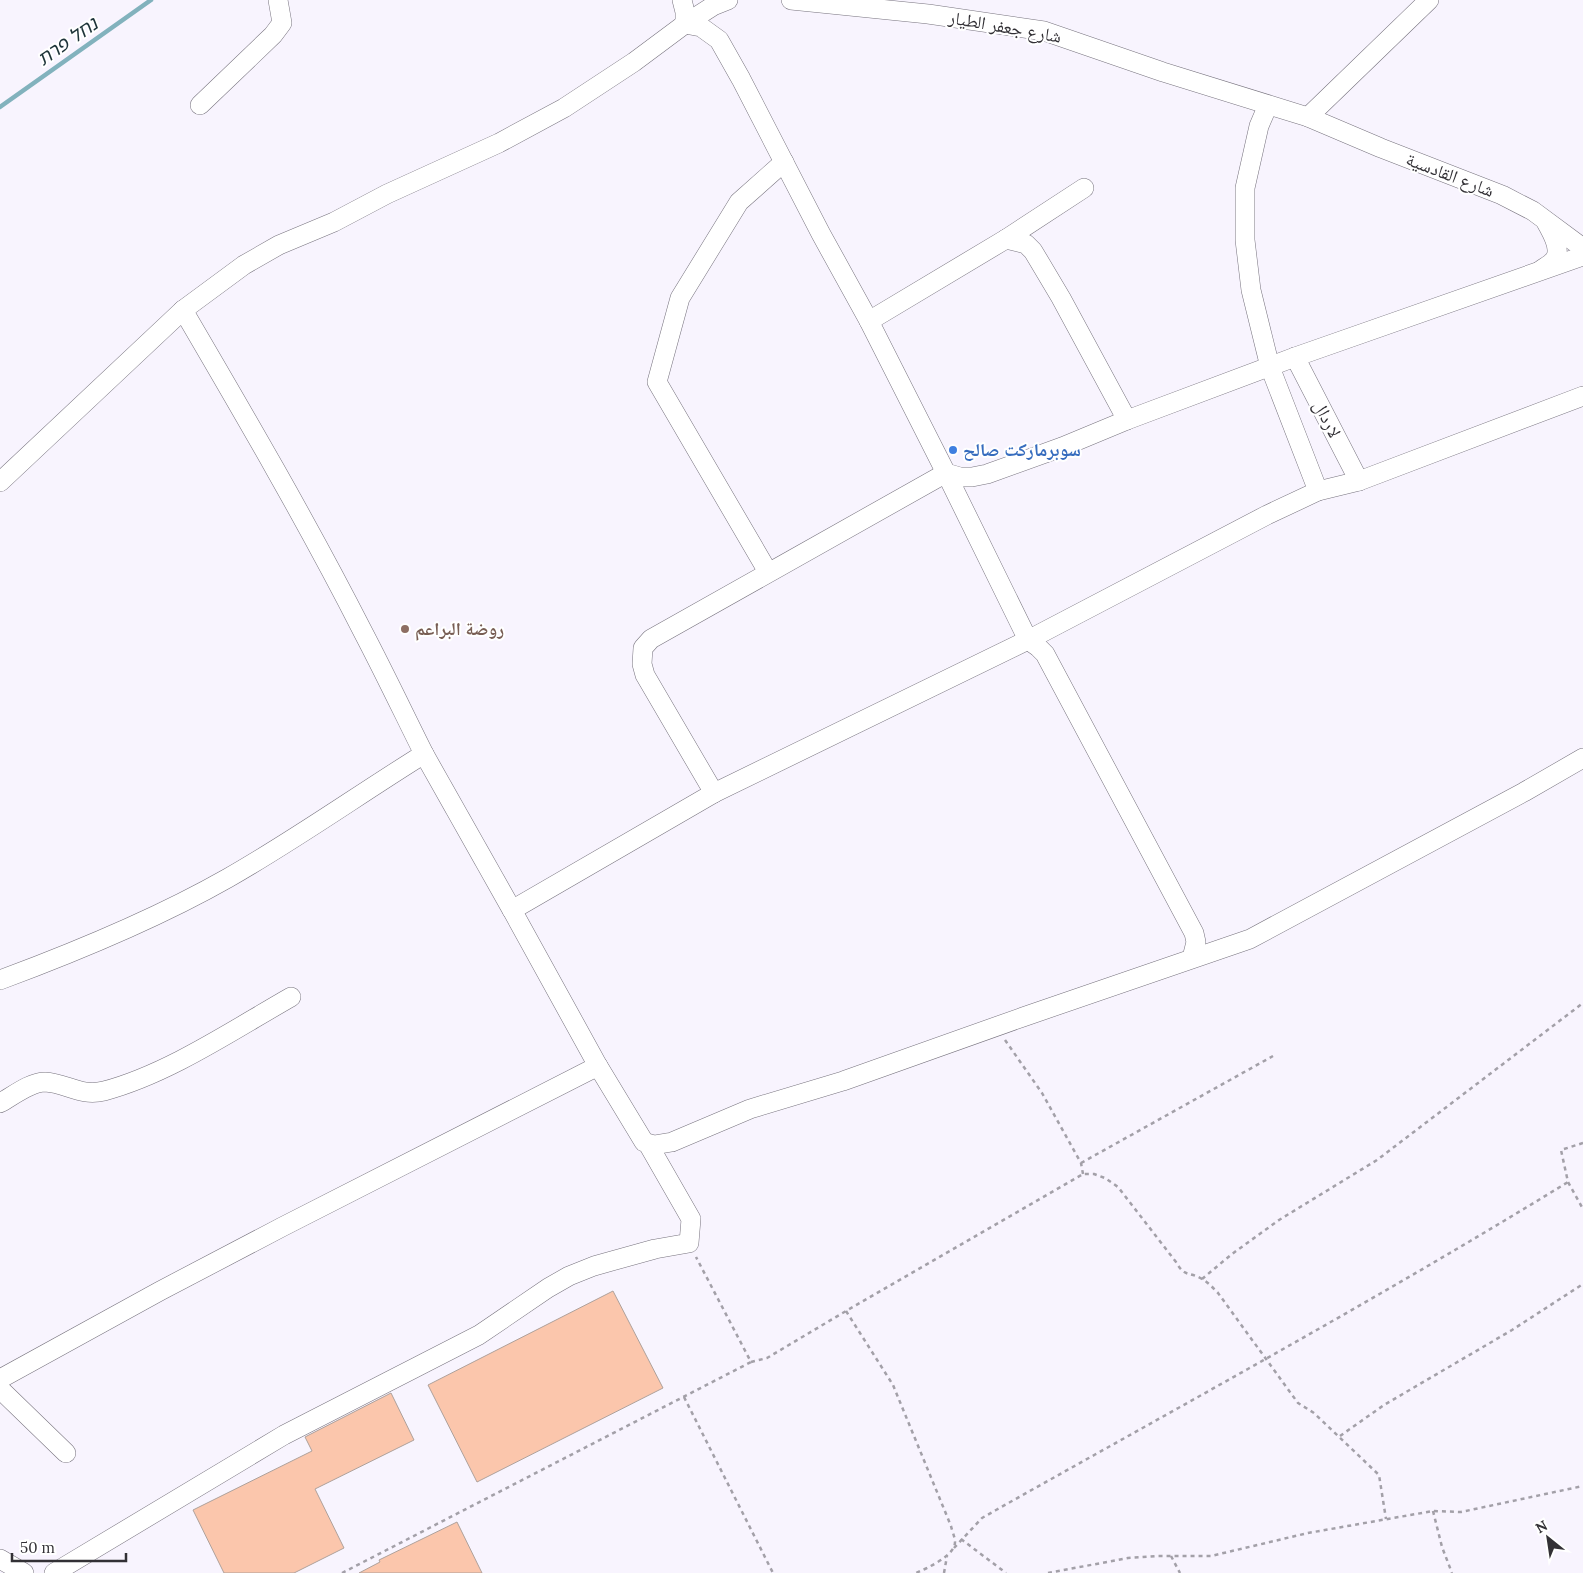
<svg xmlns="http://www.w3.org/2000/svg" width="1583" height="1573" font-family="Lora,'Noto Naskh Arabic','Noto Sans Hebrew',serif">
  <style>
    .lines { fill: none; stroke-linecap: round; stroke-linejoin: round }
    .stream { stroke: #82b2bd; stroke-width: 4.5 }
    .building { fill: #fbc6ac; stroke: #aea19b }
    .minor-casing { stroke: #77737e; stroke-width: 20 }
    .path { stroke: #a3a0a8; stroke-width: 2.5; stroke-dasharray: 4 4; stroke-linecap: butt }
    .minor { stroke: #fff; stroke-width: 19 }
    .shop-dot { fill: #3f7fe0; stroke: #fff; stroke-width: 2 }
    .education-dot { fill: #8d6e63; stroke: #fff; stroke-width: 2 }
    .labels { text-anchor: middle; stroke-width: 4; stroke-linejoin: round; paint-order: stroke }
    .street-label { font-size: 18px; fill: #323035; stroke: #fff }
    .shop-label { font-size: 18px; font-weight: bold; fill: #366cbe; stroke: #fff; text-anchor: start }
    .education-label { font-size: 18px; font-weight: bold; fill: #785e54; stroke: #fff; text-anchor: start }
    .water-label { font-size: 19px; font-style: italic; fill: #1d3338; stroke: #fff }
  </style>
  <rect width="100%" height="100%" fill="#f8f4fe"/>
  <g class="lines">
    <polyline class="stream" points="0,107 151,0"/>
  </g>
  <g class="building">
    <polygon points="613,1291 663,1388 477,1482 428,1385"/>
    <polygon points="391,1393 414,1440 315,1489 344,1548 294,1573 224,1573 193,1510 312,1451 305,1437"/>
    <polygon points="457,1522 482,1573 359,1573 380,1562 379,1560"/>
  </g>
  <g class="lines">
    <defs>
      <g id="minor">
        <polyline points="682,0 685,12 685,24"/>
        <polyline points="791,0 928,14 1044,31 1163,72 1308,117 1381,148 1502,195 1533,211 1583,248"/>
        <polyline points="685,24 701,27 719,40 741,79 821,234 869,321 1006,239 1026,244 1033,251 1061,298 1127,420"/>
        <polyline points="200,105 273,35 282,23 278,0"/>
        <polyline points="1268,105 1259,126 1245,188 1245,240 1251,290 1270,367 1318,491"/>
        <polyline points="1308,117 1429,0"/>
        <polyline points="1006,239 1084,188"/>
        <path d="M1541,270c4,-3 10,-6 13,-10 9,-11 -3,-28 -8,-38"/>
        <polyline points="869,321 946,473 1028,640 1038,647 1045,654 1194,933 1196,942 1192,958"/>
        <polyline points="1295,357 1359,481"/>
        <polyline points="0,482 183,310 244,265 279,245 334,222 387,194 499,143 564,108 634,62 685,24 713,6 728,0"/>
        <polyline points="768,572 657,382 680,298 739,202 784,162"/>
        <polyline points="424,754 512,910"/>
        <polyline points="714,793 645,675 642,664 643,648 651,639 946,473 960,477 972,477 987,474 1062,447 1127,420 1295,357 1583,256"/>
        <path d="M0,980c78,-29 156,-61 228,-102 67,-38 130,-83 196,-124 -20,-40 -40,-82 -61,-122 -56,-110 -118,-216 -180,-322"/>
        <polyline points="598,1066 512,910 714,793 1028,640 1267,515 1318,491 1359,481 1583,396"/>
        <path d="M0,1103c13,-7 30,-21 45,-21 21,1 36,15 59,9 64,-17 129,-61 187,-94"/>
        <polyline points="0,1379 160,1291 282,1227 598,1066 644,1142 654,1145 672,1142 750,1109 843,1081 1023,1017 1250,939 1524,792 1583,758"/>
        <polyline points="0,1389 66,1453"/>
        <polyline points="0,1559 24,1573"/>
        <polyline points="54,1573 284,1435 479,1335 548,1288 569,1276 594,1266 655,1249 689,1243 691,1219 648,1144"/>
      </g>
    </defs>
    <use href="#minor" class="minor-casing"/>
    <g class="path">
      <polyline points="1005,1040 1042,1093 1081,1163 1083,1174"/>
      <polyline points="1583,1143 1561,1150 1568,1182 1583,1209"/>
      <polyline points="1081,1163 1273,1056"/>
      <polyline points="1202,1279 1232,1254 1279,1220 1377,1160 1583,1003"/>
      <path d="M846,1311l47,74 58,141c1,5 4,11 4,16 0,14 -28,26 -39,31"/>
      <path d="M751,1362l16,-4 79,-47 237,-137h11l11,4 13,9 58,75c9,16 13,9 26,17 6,3 11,9 16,14l80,110 16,10 65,62 7,44"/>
      <polyline points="684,1397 773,1573"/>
      <polyline points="1340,1436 1384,1405 1512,1330 1583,1284"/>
      <polyline points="1433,1511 1442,1547 1452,1573"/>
      <polyline points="961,1539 1006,1573"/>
      <path d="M954,1548l28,-30 14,-8c192,-108 385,-213 572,-328"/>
      <polyline points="1171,1556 1180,1573"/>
      <polyline points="342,1573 751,1362 696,1257"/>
      <polyline points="944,1573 947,1556"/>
      <polyline points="1048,1573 1128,1558 1157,1556 1211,1556 1308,1533 1433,1511 1461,1512 1583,1486"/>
    </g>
    <use href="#minor" class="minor"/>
  </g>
  <circle class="shop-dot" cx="953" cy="450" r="5"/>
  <circle class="education-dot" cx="405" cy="629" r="5"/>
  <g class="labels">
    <g class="street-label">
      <text transform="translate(1005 27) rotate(10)" y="6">شارع جعفر الطيار</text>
      <text transform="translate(1450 175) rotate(21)" y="6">شارع القادسية</text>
      <text transform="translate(1327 419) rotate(63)" y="6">لاردال</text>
    </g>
    <g class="shop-label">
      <text x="963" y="456">سوبرماركت صالح</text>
    </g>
    <g class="education-label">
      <text x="415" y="635">روضة البراعم</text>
    </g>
    <g class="water-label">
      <text transform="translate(67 41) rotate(-35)" y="7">נחל פרת</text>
    </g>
  </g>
  <g transform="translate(1548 1538) rotate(330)" stroke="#ffffff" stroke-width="4" paint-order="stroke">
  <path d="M0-4L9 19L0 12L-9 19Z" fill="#323035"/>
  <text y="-8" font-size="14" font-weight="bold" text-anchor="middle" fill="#323035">N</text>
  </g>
  <path d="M12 1553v8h114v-8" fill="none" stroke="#323035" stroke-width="2.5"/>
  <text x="20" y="1553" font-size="15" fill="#323035" stroke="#ffffff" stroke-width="4" paint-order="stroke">50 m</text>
</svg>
